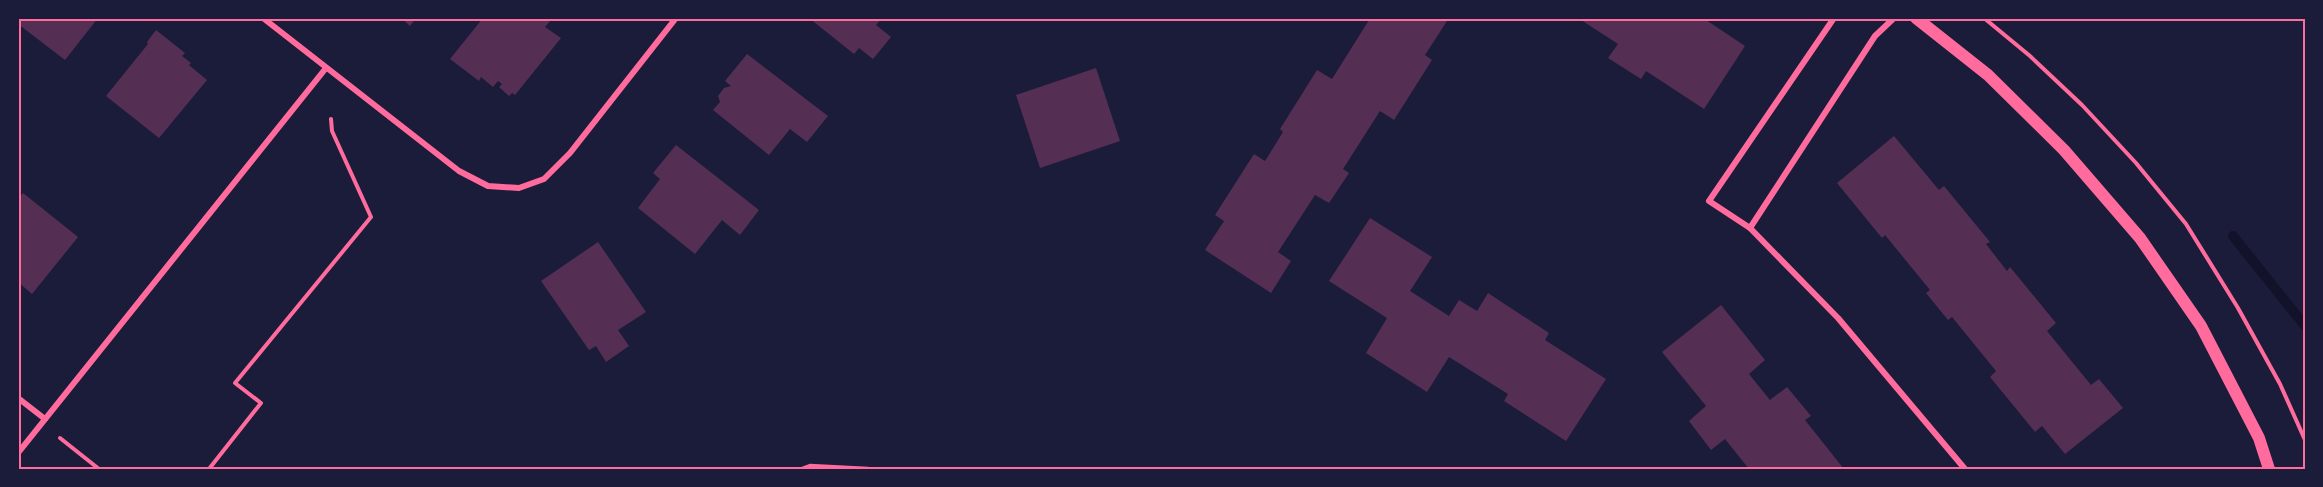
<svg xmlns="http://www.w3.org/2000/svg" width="2323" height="487" font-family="'Work Sans',sans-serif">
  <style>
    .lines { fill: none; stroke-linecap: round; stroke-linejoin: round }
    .stream { stroke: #12122b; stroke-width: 10 }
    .building { fill: #542f53 }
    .path { stroke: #ff6b9d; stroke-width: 4 }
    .service { stroke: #ff6b9d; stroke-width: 4.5 }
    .minor { stroke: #ff6b9d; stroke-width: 6 }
    .secondary { stroke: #ff6b9d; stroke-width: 12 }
    .neatline { fill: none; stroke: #ff6b9d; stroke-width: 2 }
  </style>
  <rect width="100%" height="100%" fill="#1b1b3a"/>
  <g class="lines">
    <polyline class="stream" points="2233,236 2305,326"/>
  </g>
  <g class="building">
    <polygon points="18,18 98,18 65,60 18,24"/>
    <polygon points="401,18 416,18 410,26"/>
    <polygon points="483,18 546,18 550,21 545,27 561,38 515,95 512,93 509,96 499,87 502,84 498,81 493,87 481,77 479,81 450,59"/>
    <polygon points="809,18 882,18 876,25 891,37 873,59 859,48 854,54"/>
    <polygon points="1366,18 1449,18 1425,55 1432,60 1394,120 1380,111 1343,169 1349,173 1329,203 1315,195 1278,252 1291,261 1271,293 1205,250 1224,221 1215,215 1254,154 1265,161 1283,132 1280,129 1317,70 1332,79 1369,20"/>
    <polygon points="1578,18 1703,18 1745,46 1704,109 1646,71 1641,79 1608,58 1618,44"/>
    <polygon points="156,30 185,53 182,56 191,63 189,65 207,80 159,138 106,96 148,44 147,42"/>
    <polygon points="747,54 828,116 807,142 790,129 769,155 713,110 720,102 718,96 724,88 731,86 725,81"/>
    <polygon points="1096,68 1120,141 1040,168 1016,95"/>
    <polygon points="1894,136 1939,190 1944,186 1990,242 1986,244 2007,271 2010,267 2056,323 2047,331 2091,385 2099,379 2123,408 2065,454 2042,426 2035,432 1990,377 1996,371 1952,317 1948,320 1926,293 1930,290 1885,235 1882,238 1837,183"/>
    <polygon points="676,145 759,210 740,235 722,220 695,254 638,208 660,179 653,173"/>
    <polygon points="23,193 78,237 32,294 18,282 18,199"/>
    <polygon points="1370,218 1432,257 1410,291 1449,316 1459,300 1477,311 1488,293 1549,333 1545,340 1606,379 1566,441 1504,401 1508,394 1449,357 1427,392 1366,353 1387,318 1329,281"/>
    <polygon points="598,242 646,312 618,330 629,346 606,362 596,346 589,350 541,281"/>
    <polygon points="1721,305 1765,360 1749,374 1770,400 1787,387 1811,416 1805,420 1844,469 1749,469 1725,439 1711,450 1689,421 1706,406 1662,352"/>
  </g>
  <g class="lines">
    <g class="path">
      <polyline points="1984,18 2030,56 2082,105 2136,163 2186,224 2238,308 2280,384 2305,440"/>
      <polyline points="60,438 99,469"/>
      <polyline points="209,469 261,403 235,383 371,217 332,131 331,119"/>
    </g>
    <polyline class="service" points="802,469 810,466 868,469"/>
    <g class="minor">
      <polyline points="263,18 459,171 488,186 519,188 544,179 570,153 676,18"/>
      <polyline points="1834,18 1709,201 1750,228 1838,318 1965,469"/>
      <polyline points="1750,228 1875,36 1894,18"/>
      <polyline points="18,398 45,419"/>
      <polyline points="18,453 326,68"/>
    </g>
    <polyline class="secondary" points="1916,18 1988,75 2064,150 2140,238 2201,326 2259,438 2269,469"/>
  </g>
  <rect width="2323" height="487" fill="none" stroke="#1b1b3a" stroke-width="39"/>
  <rect x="20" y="20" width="2284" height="448" class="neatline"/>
</svg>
